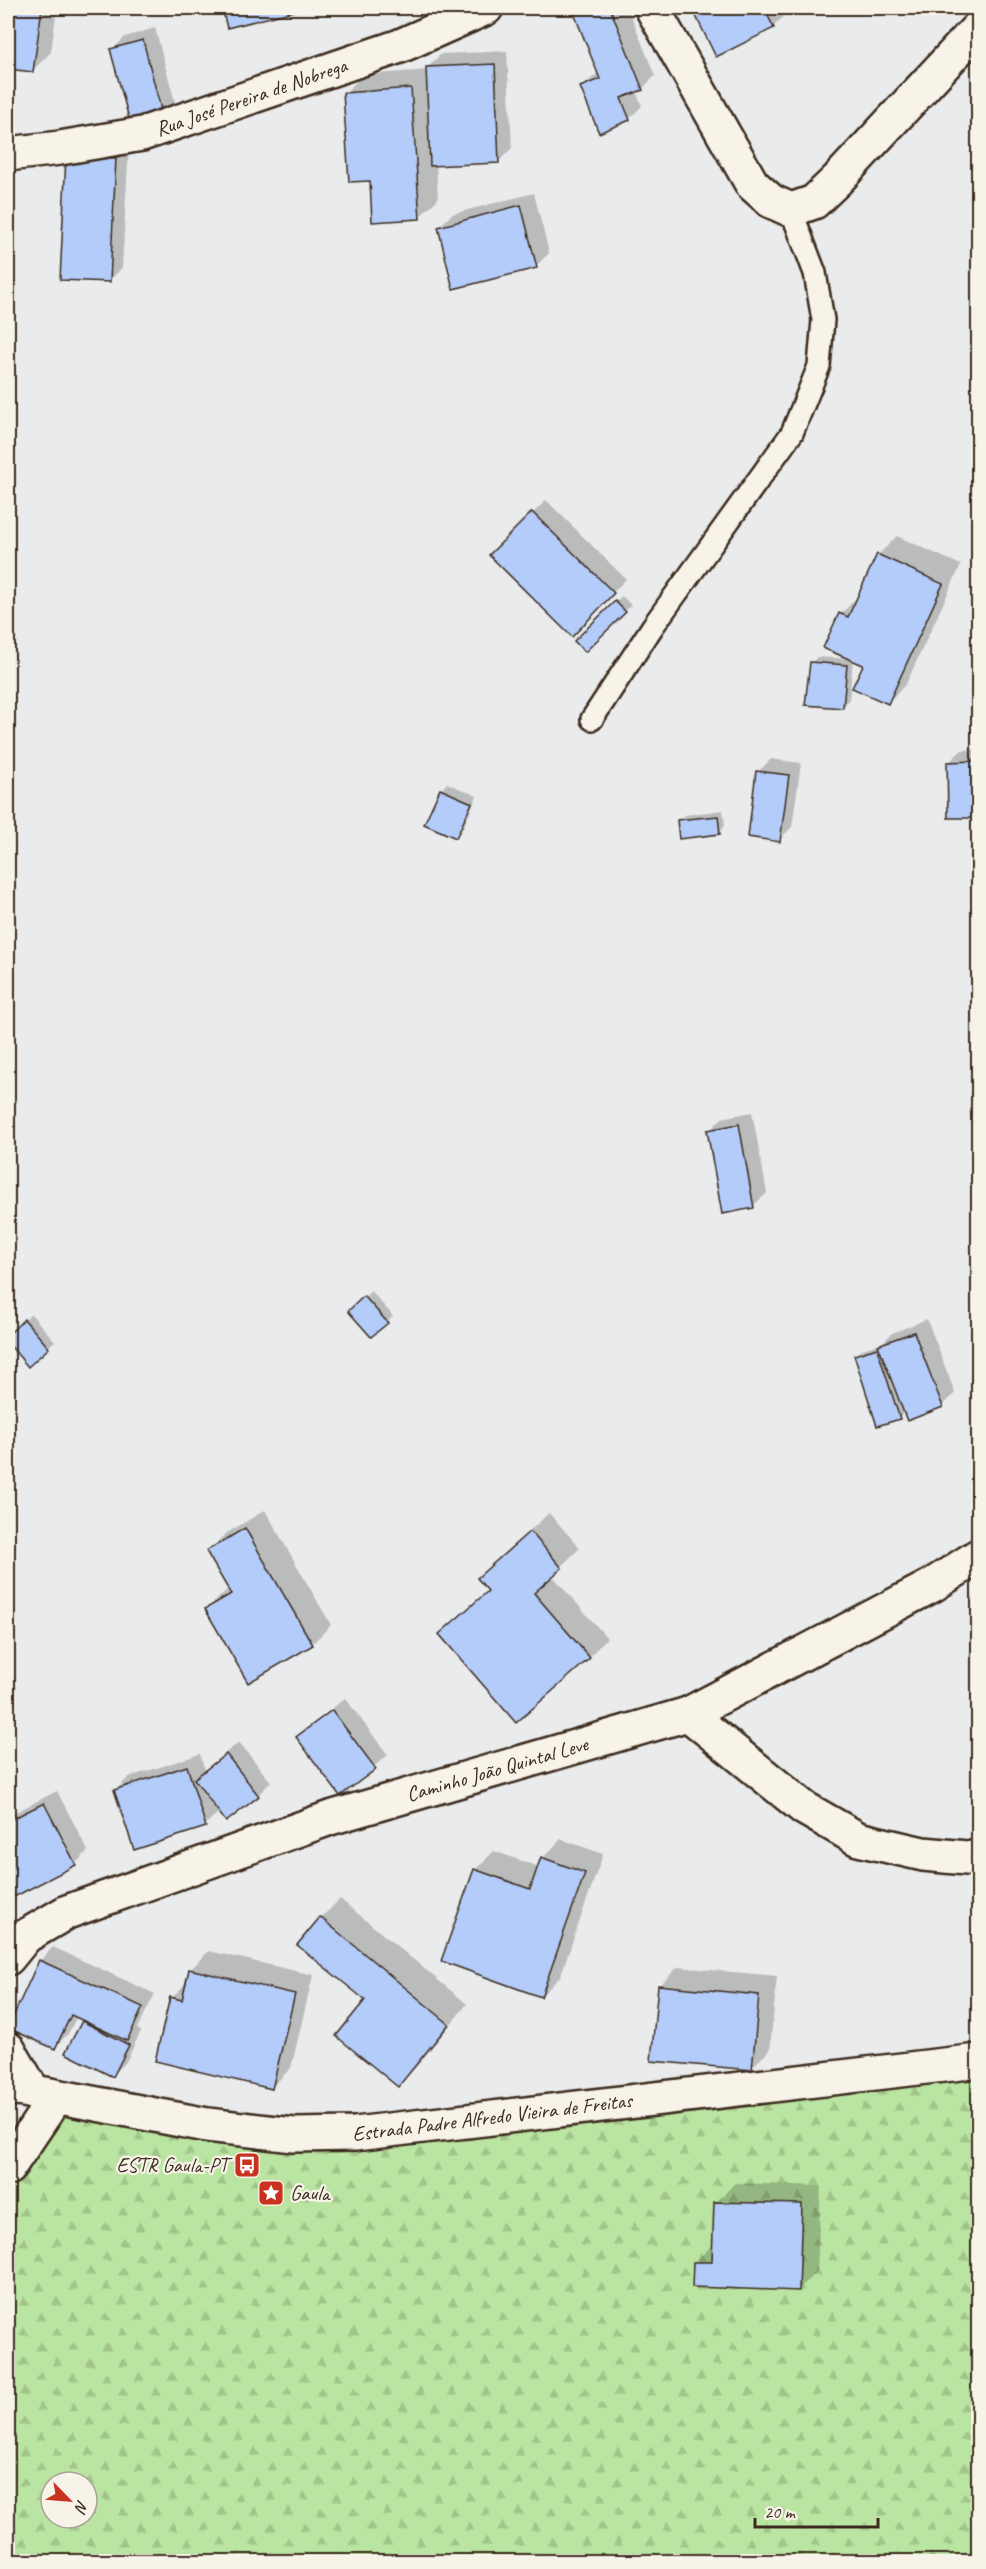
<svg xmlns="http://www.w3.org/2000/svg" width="986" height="2569" font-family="Caveat,sans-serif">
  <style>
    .forest { fill: url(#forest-firs); stroke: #7a8760; stroke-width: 1.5; fill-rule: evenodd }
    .shadow { fill: #0003 }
    .building { fill: #b3ccfa; stroke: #3b2a1e; stroke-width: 1.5 }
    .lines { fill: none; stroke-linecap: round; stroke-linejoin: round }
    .service-casing { stroke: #3b2a1e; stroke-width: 26 }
    .minor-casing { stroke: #3b2a1e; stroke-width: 38 }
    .secondary-casing { stroke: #3b2a1e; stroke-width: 38 }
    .service { stroke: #f7f3e8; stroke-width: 21 }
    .minor { stroke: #f7f3e8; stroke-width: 33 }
    .secondary { stroke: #f7f3e8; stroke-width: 33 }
    .labels { text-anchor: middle; stroke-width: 4.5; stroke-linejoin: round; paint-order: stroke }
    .street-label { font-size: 21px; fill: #3b2a1e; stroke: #f7f3e8 }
    .poi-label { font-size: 21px; fill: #3b2a1e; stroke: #f7f3e8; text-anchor: end }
  </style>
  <defs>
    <pattern id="forest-firs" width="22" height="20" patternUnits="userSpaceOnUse" patternTransform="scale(1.5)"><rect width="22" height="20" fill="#bae4a1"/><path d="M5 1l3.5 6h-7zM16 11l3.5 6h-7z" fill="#a1c48a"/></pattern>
  </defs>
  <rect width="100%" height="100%" fill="#e9ebec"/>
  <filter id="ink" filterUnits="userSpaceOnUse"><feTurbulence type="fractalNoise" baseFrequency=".0167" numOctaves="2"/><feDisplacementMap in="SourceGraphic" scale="12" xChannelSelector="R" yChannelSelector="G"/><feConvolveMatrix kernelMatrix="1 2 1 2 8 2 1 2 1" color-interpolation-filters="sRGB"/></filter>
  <g filter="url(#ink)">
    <path class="forest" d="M978,2044v517l-970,1v-394l48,-71 299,37 420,-50zM51,2482h36v36h-36z"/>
    <g class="shadow">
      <polygon points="8,8 57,8 51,52 32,71 8,67"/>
      <polygon points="223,8 300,8 228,26"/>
      <polygon points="574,8 628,8 655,76 642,89 636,91 642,106 629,119 582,87 599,72"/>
      <polygon points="693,8 783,8 786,14 773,27 717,55"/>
      <polygon points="155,28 175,102 162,116 112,50 125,37"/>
      <polygon points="507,51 512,148 498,162 436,164 438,199 419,217 371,180 344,94 363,75 428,70 428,67 441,54"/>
      <polygon points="80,144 129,146 122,268 109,281"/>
      <polygon points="534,193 549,253 536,266 439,227 452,214"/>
      <polygon points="546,500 626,579 572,634 492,555"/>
      <polygon points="897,536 961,565 906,684 887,703 865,665 853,659 849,700 843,707 811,663 817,657 852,659 825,647 841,614 859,595 878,555"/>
      <polygon points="622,596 631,605 585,650 577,641"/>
      <polygon points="978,749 978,816 949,817 948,763 962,750"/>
      <polygon points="771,759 801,763 792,827 779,840 758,772"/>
      <polygon points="447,783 477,796 462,830 455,837 441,790"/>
      <polygon points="723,810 725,826 719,833 678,821 685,815"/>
      <polygon points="752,1112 767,1193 753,1206 709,1131 722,1118"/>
      <polygon points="371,1291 393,1316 387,1322 350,1311"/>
      <polygon points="31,1314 55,1341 28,1365 8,1341 8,1336"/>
      <polygon points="927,1319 955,1393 942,1406 905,1412 899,1417 856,1355 862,1349 882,1343 892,1333"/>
      <polygon points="265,1510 331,1625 312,1644 207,1609 229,1588 208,1551 227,1533"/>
      <polygon points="549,1513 580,1548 552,1575 607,1638 589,1657 441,1634 489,1590 479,1578"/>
      <polygon points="345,1698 388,1755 340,1794 298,1737"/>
      <polygon points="239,1742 271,1782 258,1795 220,1811 205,1825 116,1790 129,1777 200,1754 205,1770"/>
      <polygon points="57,1791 88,1851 75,1864 8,1898 8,1816"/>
      <polygon points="561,1839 603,1854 560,1977 541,1996 475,1870 494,1851 539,1867 543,1858"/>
      <polygon points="340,1899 467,2004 417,2066 398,2085 367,2000 321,1918"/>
      <polygon points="53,1947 155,1994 137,2029 141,2031 126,2062 113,2075 67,2052 84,2019 77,2016 68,2034 55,2047 40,1961"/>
      <polygon points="209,1951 313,1975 291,2068 272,2087 172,1998 187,1982 190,1970"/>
      <polygon points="678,1967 777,1976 770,2050 751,2068 659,1986"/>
      <polygon points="735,2183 821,2186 817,2271 798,2290 695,2262 714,2243 716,2202"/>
    </g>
    <g class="building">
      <polygon points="8,8 42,8 33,72 8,69"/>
      <polygon points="222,8 306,8 227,28"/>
      <polygon points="572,8 610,8 643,90 621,98 630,120 599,133 580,87 600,79"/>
      <polygon points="692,8 764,8 774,28 716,57"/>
      <polygon points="143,40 163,117 131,126 110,49"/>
      <polygon points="495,64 499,163 430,166 426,67"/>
      <polygon points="411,88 420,219 372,222 370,181 349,182 343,93"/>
      <polygon points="66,156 116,158 110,282 60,280"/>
      <polygon points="521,205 537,268 453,289 438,227"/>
      <polygon points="532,512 614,593 572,637 489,555"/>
      <polygon points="877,554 943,584 888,704 852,688 863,665 823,648 839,613 848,617"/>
      <polygon points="615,601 626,612 585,652 574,641"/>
      <polygon points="810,662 847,665 843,708 805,705"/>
      <polygon points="978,761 978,818 948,818 947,762"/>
      <polygon points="756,771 789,775 780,842 748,837"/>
      <polygon points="440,789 472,803 456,838 424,824"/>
      <polygon points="718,816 720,834 679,839 677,820"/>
      <polygon points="739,1124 754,1208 722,1214 707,1130"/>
      <polygon points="364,1296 388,1323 371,1337 348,1311"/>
      <polygon points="24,1319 49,1348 28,1367 8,1343 8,1335"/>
      <polygon points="914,1332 943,1407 907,1421 878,1345"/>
      <polygon points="877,1348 900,1419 877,1426 854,1355"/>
      <polygon points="245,1528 313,1645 248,1683 205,1609 231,1594 206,1551"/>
      <polygon points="530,1531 562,1568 534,1593 590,1658 516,1723 439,1634 488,1591 477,1578"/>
      <polygon points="332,1710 376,1769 340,1796 296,1737"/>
      <polygon points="226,1754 259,1796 226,1822 194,1779"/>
      <polygon points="187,1766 206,1827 134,1850 114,1790"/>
      <polygon points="44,1803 76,1865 8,1900 8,1821"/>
      <polygon points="541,1857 585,1873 541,1997 441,1961 474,1869 530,1889"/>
      <polygon points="320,1917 449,2024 398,2087 336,2036 365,2000 297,1945"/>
      <polygon points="39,1960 143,2007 127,2041 71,2015 55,2049 8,2028"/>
      <polygon points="189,1969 295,1994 272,2089 155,2061 170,1997 182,2000"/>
      <polygon points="658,1985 759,1995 752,2070 651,2061"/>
      <polygon points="82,2021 129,2045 113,2077 65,2053"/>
      <polygon points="714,2202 802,2204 799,2291 692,2287 693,2262 712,2262"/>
    </g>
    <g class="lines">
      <defs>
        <polyline id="service" points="592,719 653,626 792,433 819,366 823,320 815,273 791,210"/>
        <g id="minor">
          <polyline points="652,8 752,184 771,201 791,210 814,202 837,180 978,28"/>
          <polyline points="8,154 60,148 142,134 400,46 486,8"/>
          <polyline points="688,1714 804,1808 858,1839 923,1854 978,1859"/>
          <polyline points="8,1958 26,1936 67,1912 330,1818 688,1714 931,1586 978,1556"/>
          <polyline points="8,2049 34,2093"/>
          <polyline points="8,2168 56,2097"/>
        </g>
        <polyline id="secondary" points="8,2087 207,2125 294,2135 355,2134 978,2061"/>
      </defs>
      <use href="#service" class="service-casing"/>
      <use href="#minor" class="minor-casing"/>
      <use href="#secondary" class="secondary-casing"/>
      <use href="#service" class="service"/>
      <use href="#minor" class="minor"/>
      <use href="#secondary" class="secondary"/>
    </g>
  </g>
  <defs>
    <symbol id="bus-square" viewBox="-11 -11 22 22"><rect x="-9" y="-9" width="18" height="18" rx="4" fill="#c8321e" stroke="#f7f3e8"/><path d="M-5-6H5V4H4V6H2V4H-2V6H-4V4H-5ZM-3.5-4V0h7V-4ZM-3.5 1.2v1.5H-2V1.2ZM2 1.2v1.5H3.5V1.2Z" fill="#fff"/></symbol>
    <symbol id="sight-square" viewBox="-11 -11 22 22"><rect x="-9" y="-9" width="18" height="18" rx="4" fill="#c8321e" stroke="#f7f3e8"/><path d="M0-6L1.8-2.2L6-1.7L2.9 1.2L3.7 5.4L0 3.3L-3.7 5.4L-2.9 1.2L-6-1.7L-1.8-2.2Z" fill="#fff"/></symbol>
  </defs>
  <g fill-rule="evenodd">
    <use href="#bus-square" x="232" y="2150" width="30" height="30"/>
    <use href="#sight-square" x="256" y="2178" width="30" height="30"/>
  </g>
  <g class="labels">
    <g class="street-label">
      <text transform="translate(251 97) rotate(-19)" y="7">Rua José Pereira de Nobrega</text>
      <text transform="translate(497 1769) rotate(-16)" y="7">Caminho João Quintal Leve</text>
      <text transform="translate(492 2117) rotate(-7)" y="7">Estrada Padre Alfredo Vieira de Freitas</text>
    </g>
    <g class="poi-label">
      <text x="228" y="2172">ESTR Gaula-PT</text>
      <text x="290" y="2200" text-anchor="start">Gaula</text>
    </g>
  </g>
  <rect width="986" height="2569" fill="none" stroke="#f7f3e8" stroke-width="30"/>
  <rect x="15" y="15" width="956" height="2539" fill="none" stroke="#3b2a1e" stroke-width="2" filter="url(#ink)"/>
  <g transform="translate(69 2500) rotate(115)"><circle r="28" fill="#f7f3e8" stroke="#aca397" stroke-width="1.5"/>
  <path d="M0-4.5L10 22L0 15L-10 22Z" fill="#c8321e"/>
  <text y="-9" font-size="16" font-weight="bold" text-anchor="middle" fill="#3b2a1e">N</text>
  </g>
  <path d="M755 2518v9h123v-9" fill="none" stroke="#3b2a1e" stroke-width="3"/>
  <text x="764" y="2518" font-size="18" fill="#3b2a1e" stroke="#f7f3e8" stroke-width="4.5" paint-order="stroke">20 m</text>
</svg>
